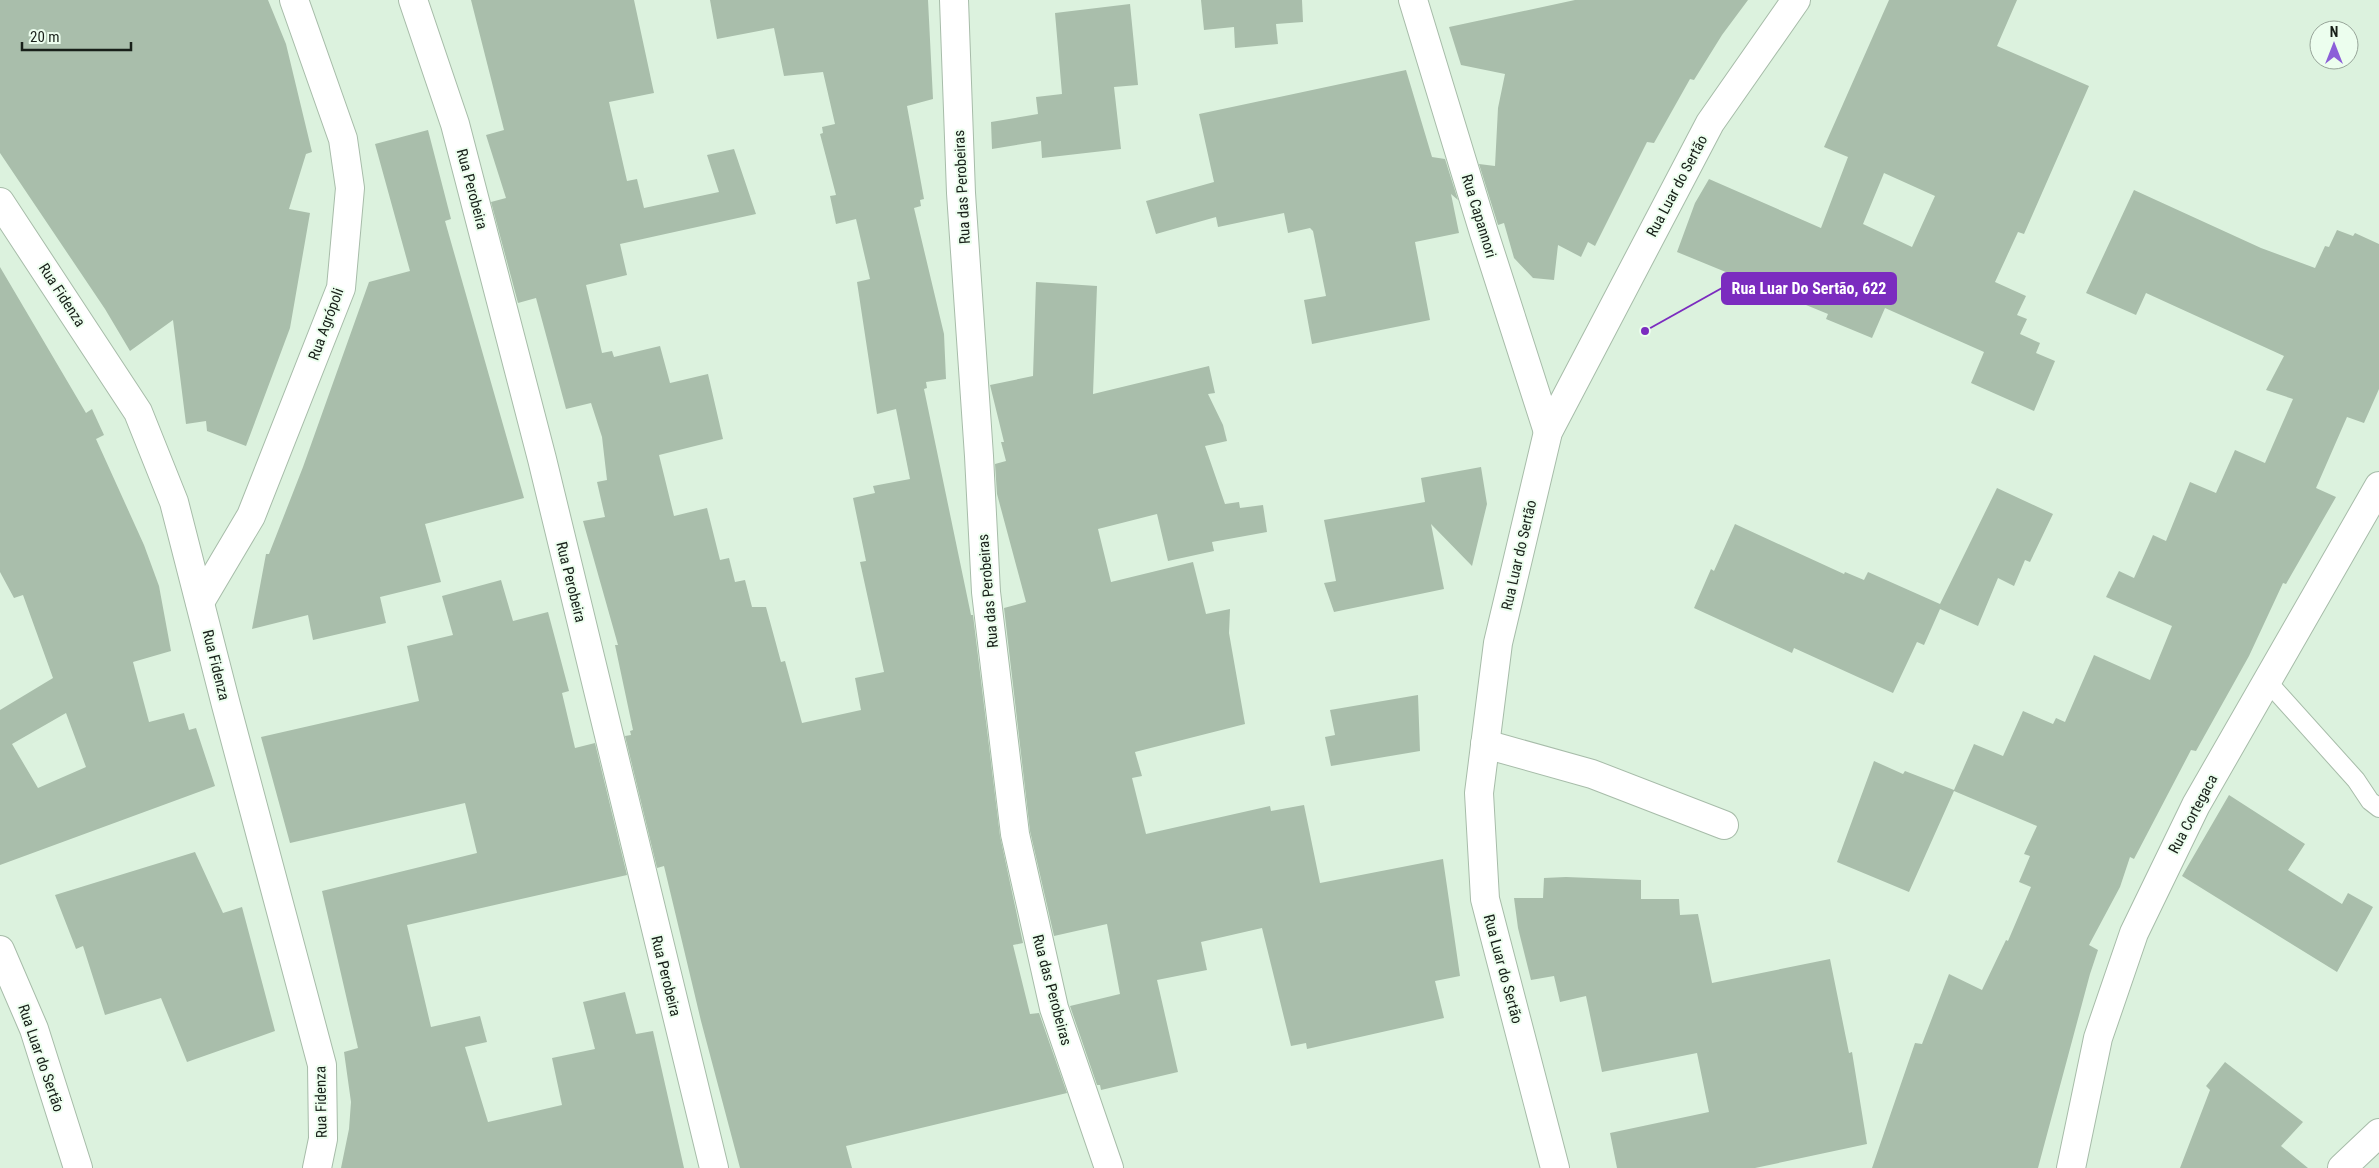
<svg xmlns="http://www.w3.org/2000/svg" width="2379" height="1168" font-family="'Roboto Condensed',sans-serif">
  <style>
    .building { fill: #a9beab; fill-rule: evenodd }
    .lines { fill: none; stroke-linecap: round; stroke-linejoin: round }
    .lane-casing { stroke: #a7bca9; stroke-width: 20 }
    .street-casing { stroke: #a7bca9; stroke-width: 30 }
    .lane { stroke: #fff; stroke-width: 18 }
    .street { stroke: #fff; stroke-width: 28 }
    .labels { text-anchor: middle; stroke-width: 4; stroke-linejoin: round; paint-order: stroke }
    .street-label { font-size: 15px; fill: #182019; stroke: #ecfeee }
    .leader { fill: none; stroke: #7b2cbf; stroke-width: 2 }
    .callout-dot { fill: #7b2cbf; stroke: #ecfeee; stroke-width: 2 }
    .callout { fill: #7b2cbf; stroke: #7b2cbf; stroke-width: 2 }
    .callout-label { font-size: 16px; text-anchor: middle; font-weight: bold; fill: #fff }
  </style>
  <rect width="100%" height="100%" fill="#dcf2de"/>
  <g class="building">
    <polygon points="0,0 268,0 286,44 312,152 306,154 289,209 310,213 290,328 246,446 207,431 206,421 186,424 173,320 130,351 105,309 0,153"/>
    <polygon points="471,0 634,0 654,93 609,102 627,181 637,179 644,208 719,192 707,155 734,149 756,214 620,244 627,275 586,285 602,353 612,351 614,357 660,346 670,383 708,374 723,439 659,455 674,516 707,508 720,560 729,558 735,582 745,580 752,607 766,607 781,662 785,661 802,723 861,710 855,678 884,672 860,562 866,561 853,498 875,493 873,486 910,479 896,409 877,414 857,282 870,279 856,219 836,224 830,196 836,195 820,134 823,133 822,127 835,124 823,72 784,76 774,28 717,39 710,0 928,0 933,99 907,106 924,199 920,200 921,206 914,208 944,334 946,379 926,382 927,388 924,389 971,615 973,615 1000,836 1023,943 1013,945 1030,1014 1039,1013 1067,1093 846,1146 852,1168 740,1168 701,1021 664,866 657,868 625,736 631,735 630,731 633,730 615,645 618,645 583,521 605,517 597,482 607,480 602,437 591,403 566,409 536,298 518,303 491,202 506,198 486,135 504,130"/>
    <polygon points="1201,0 1302,0 1303,22 1276,24 1278,44 1235,48 1234,27 1204,30"/>
    <polygon points="1575,0 1748,0 1722,35 1694,80 1690,79 1654,143 1647,142 1595,246 1588,242 1581,257 1558,245 1554,280 1533,278 1514,258 1504,223 1498,225 1479,164 1495,166 1498,108 1505,74 1461,65 1449,27"/>
    <path d="M1889,0h128l-20,46 92,40 -65,148 -6,-2 -23,50 31,14 -9,19 10,4 -7,15 20,9 -4,10 19,8 -21,50 -63,-28 13,-31 -99,-44 -13,30 -46,-19 2,-5 -151,-62 18,-49 14,-24 112,49 27,-71 -24,-10zM1884,173l51,23 -23,51 -49,-23z"/>
    <polygon points="1130,4 1138,85 1114,87 1121,149 1042,158 1041,141 992,149 991,122 1038,114 1036,97 1062,94 1055,13"/>
    <polygon points="1406,70 1432,157 1445,159 1458,200 1451,194 1459,233 1415,242 1430,320 1312,344 1304,300 1326,296 1313,231 1310,228 1288,233 1284,213 1218,227 1216,217 1156,234 1146,201 1214,182 1199,114"/>
    <polygon points="428,130 451,219 445,221 524,498 425,524 441,582 380,597 386,623 313,640 308,615 252,629 266,554 269,554 303,467 369,282 410,271 375,144"/>
    <polygon points="2134,190 2261,248 2315,268 2325,246 2329,247 2337,230 2353,236 2355,233 2379,244 2379,389 2364,423 2347,417 2316,488 2336,497 2286,584 2283,583 2249,656 2196,751 2191,750 2134,859 2130,857 2120,887 2089,945 2098,950 2090,974 2038,1168 1872,1168 1915,1043 1922,1044 1949,974 1982,990 2006,940 2008,941 2031,887 2019,882 2030,856 2024,854 2037,826 1954,791 1909,892 1837,862 1874,761 1903,774 1905,771 1954,790 1974,744 2003,756 2023,711 2053,724 2056,718 2065,722 2094,655 2150,680 2172,626 2106,597 2119,571 2134,578 2153,535 2166,541 2190,482 2216,493 2235,450 2265,463 2293,399 2266,390 2284,356 2146,293 2136,315 2086,293"/>
    <path d="M0,267l86,146 6,-4 12,26 -8,4 48,106 15,41 12,65 -38,11 16,60 35,-9 5,17 7,-2 19,58 -215,79v-155l53,-32 -30,-83 -9,3 -14,-26zM66,713l20,54 -48,21 -26,-44z"/>
    <polygon points="1036,282 1097,286 1093,394 1209,366 1215,393 1208,394 1223,425 1227,441 1205,446 1225,504 1239,502 1240,508 1263,505 1267,532 1212,542 1214,551 1168,561 1157,514 1098,529 1111,582 1193,562 1206,614 1230,609 1229,633 1245,724 1135,752 1142,776 1132,778 1146,834 1270,806 1271,811 1304,805 1320,883 1443,859 1460,976 1435,981 1444,1018 1307,1049 1306,1043 1291,1046 1262,928 1201,942 1207,970 1157,980 1178,1072 1101,1090 1100,1085 1097,1085 1070,1006 1120,994 1107,924 1054,936 1030,831 1004,608 1026,602 997,494 995,464 1006,461 1001,442 1004,442 990,385 1033,376"/>
    <polygon points="1481,467 1487,504 1472,566 1431,524 1444,589 1334,612 1324,583 1336,581 1324,520 1425,502 1421,478"/>
    <polygon points="1997,488 2053,514 2030,562 2025,560 2014,586 1998,578 1978,626 1940,609 1924,645 1917,642 1893,693 1794,648 1792,653 1694,608 1711,569 1714,571 1735,524 1844,574 1845,572 1864,580 1868,572 1940,604"/>
    <polygon points="501,580 513,621 548,612 569,691 562,693 575,748 595,743 627,875 407,925 431,1027 480,1016 487,1042 465,1047 488,1122 562,1105 552,1058 595,1049 583,1002 625,992 636,1034 653,1031 684,1168 341,1168 349,1129 351,1102 344,1052 358,1048 322,891 477,853 465,803 290,843 261,737 419,701 407,646 453,635 442,596"/>
    <polygon points="1418,695 1420,751 1331,766 1325,737 1335,735 1330,710"/>
    <polygon points="2229,795 2305,844 2288,870 2342,904 2348,893 2373,907 2337,972 2182,876"/>
    <polygon points="195,852 223,913 242,907 275,1031 187,1062 161,998 105,1015 83,946 76,949 55,895"/>
    <polygon points="1566,877 1641,880 1641,899 1679,899 1680,915 1698,914 1712,983 1830,959 1849,1053 1852,1052 1867,1144 1755,1168 1617,1168 1610,1133 1709,1112 1697,1053 1602,1072 1586,996 1560,1002 1554,976 1531,980 1518,928 1514,898 1543,898 1544,878"/>
    <polygon points="2225,1062 2303,1122 2281,1146 2308,1168 2180,1168 2210,1090 2206,1086"/>
  </g>
  <g class="lines">
    <defs>
      <polyline id="lane" points="2267,681 2356,780 2370,801 2379,808"/>
      <g id="street">
        <polyline points="413,0 455,124 542,459 714,1168"/>
        <polyline points="954,0 961,193 979,456 986,592 1015,834 1054,1008 1109,1168"/>
        <polyline points="1413,0 1484,233 1548,432"/>
        <polyline points="0,202 138,412 174,502 226,705 322,1065 323,1139 317,1168"/>
        <polyline points="200,602 251,516 341,288 350,188 343,139 294,0"/>
        <polyline points="1485,744 1592,774 1724,825"/>
        <polyline points="0,950 34,1029 78,1168"/>
        <polyline points="1555,1168 1485,899 1479,793 1498,643 1548,432 1710,123 1796,0"/>
        <polyline points="2071,1168 2098,1038 2134,933 2196,805 2379,486"/>
        <polyline points="2342,1168 2379,1133"/>
      </g>
    </defs>
    <use href="#lane" class="lane-casing"/>
    <use href="#street" class="street-casing"/>
    <use href="#lane" class="lane"/>
    <use href="#street" class="street"/>
  </g>
  <g class="labels">
    <g class="street-label">
      <text transform="translate(1677 186) rotate(-62)" y="5">Rua Luar do Sertão</text>
      <text transform="translate(962 187) rotate(-93)" y="5">Rua das Perobeiras</text>
      <text transform="translate(472 189) rotate(75)" y="5">Rua Perobeira</text>
      <text transform="translate(1479 216) rotate(73)" y="5">Rua Capannori</text>
      <text transform="translate(62 295) rotate(57)" y="5">Rua Fidenza</text>
      <text transform="translate(326 324) rotate(-70)" y="5">Rua Agrópoli</text>
      <text transform="translate(1519 555) rotate(-77)" y="5">Rua Luar do Sertão</text>
      <text transform="translate(571 582) rotate(76)" y="5">Rua Perobeira</text>
      <text transform="translate(988 591) rotate(-95)" y="5">Rua das Perobeiras</text>
      <text transform="translate(216 665) rotate(76)" y="5">Rua Fidenza</text>
      <text transform="translate(2193 814) rotate(-62)" y="5">Rua Cortegaca</text>
      <text transform="translate(1503 969) rotate(75)" y="5">Rua Luar do Sertão</text>
      <text transform="translate(666 976) rotate(76)" y="5">Rua Perobeira</text>
      <text transform="translate(1052 990) rotate(75)" y="5">Rua das Perobeiras</text>
      <text transform="translate(41 1058) rotate(71)" y="5">Rua Luar do Sertão</text>
      <text transform="translate(321 1102) rotate(-91)" y="5">Rua Fidenza</text>
    </g>
  </g>
  <path class="leader" d="M1645 331L1722 288"/>
  <circle class="callout-dot" cx="1645" cy="331" r="5"/>
  <rect class="callout" x="1722" y="273" width="174" height="31" rx="5"/>
  <g class="callout-label">
    <text x="1809" y="294">Rua Luar Do Sertão, 622</text>
  </g>
  <g transform="translate(2334 45)"><circle r="24" fill="#ecfeee" stroke="#97a599"/>
  <path d="M0-4L9 19L0 12L-9 19Z" fill="#8c5fd8"/>
  <text y="-8" font-size="14" font-weight="bold" text-anchor="middle" fill="#182019">N</text>
  </g>
  <path d="M22 42v8h109v-8" fill="none" stroke="#182019" stroke-width="2.5"/>
  <text x="30" y="42" font-size="15" fill="#182019" stroke="#ecfeee" stroke-width="4" paint-order="stroke">20 m</text>
</svg>
